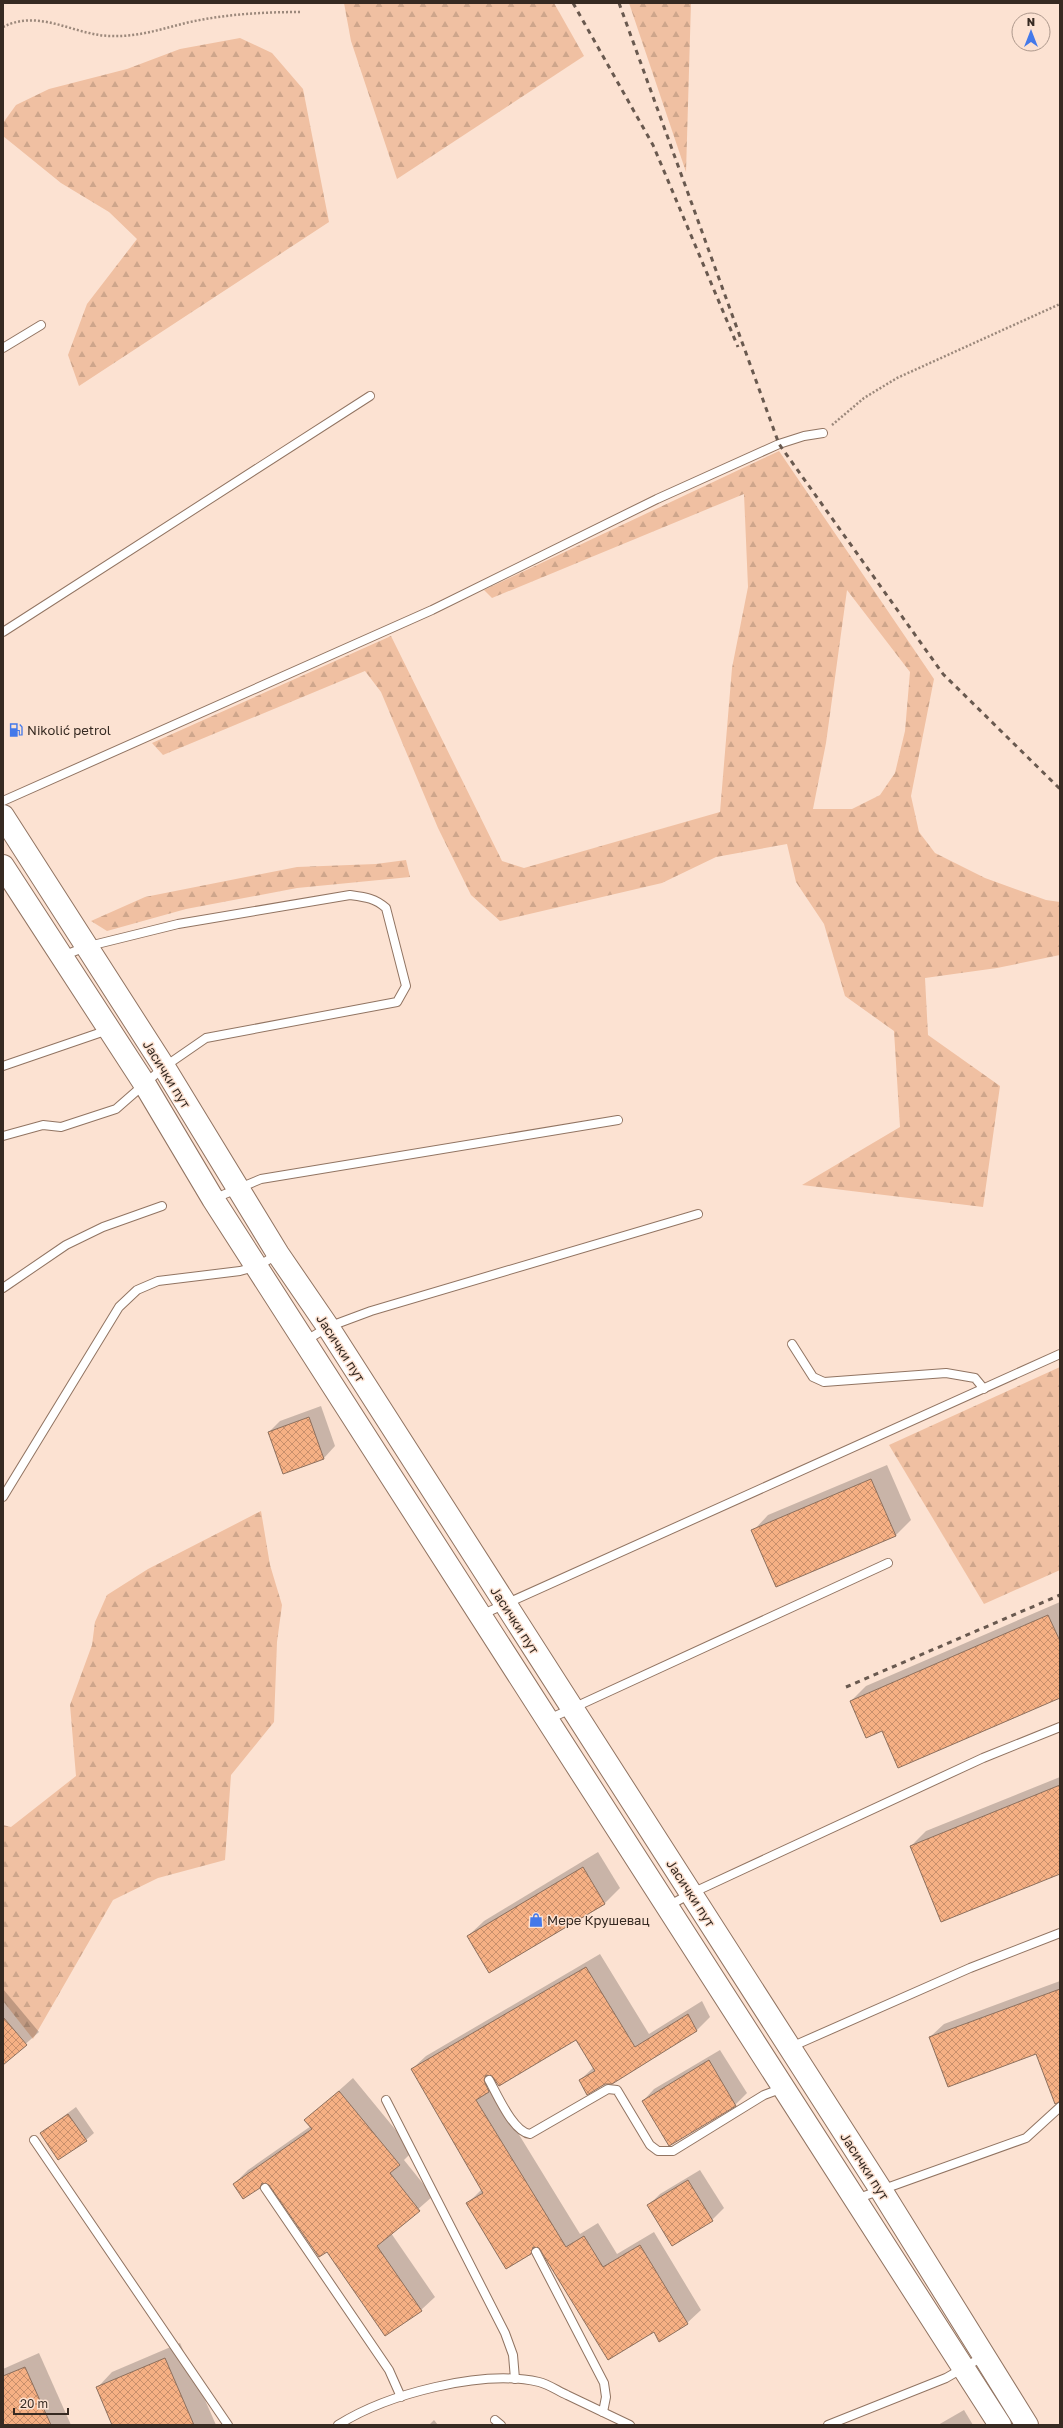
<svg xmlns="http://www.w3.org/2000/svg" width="1063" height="2428" font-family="'Golos Text',sans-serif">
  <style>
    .forest { fill: url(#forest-firs); fill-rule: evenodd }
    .shadow { fill: #0003 }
    .building { fill: url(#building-cross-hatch); stroke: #8d705e }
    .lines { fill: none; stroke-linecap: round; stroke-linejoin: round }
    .lane-casing { stroke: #917462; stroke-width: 10 }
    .secondary-casing { stroke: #917462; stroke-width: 24 }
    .path { stroke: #9c897c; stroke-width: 2.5; stroke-dasharray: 2 2; stroke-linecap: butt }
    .lane { stroke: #fff; stroke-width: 8 }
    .secondary { stroke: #fff; stroke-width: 22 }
    .rail { stroke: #69594f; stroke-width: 3; stroke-dasharray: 5 5; stroke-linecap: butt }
    .labels { text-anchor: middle; stroke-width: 3; stroke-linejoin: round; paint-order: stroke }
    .poi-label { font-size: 13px; fill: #362a22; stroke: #fce2d2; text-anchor: start }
    .street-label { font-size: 13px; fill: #362a22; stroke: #fce2d2 }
  </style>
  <defs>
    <pattern id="forest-firs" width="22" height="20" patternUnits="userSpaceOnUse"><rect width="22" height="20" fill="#f0c0a2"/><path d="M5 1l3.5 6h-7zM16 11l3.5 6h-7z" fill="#cea58b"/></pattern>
    <pattern id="building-cross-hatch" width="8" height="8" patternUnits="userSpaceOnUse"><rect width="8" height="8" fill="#f6b084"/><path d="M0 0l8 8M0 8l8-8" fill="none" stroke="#c88f6c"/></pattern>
  </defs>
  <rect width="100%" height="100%" fill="#fce2d2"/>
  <g class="forest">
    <polygon points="344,3 554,3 584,56 397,179 351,41"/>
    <polygon points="629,3 691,3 686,172"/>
    <polygon points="240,38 272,53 303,89 329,222 79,386 68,355 87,304 137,239 109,212 61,183 3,136 3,123 16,105 49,89 127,69 180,49"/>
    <path d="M779,451l155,228 -23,117 8,36 16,21 50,25 61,22 14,2v53l-63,13 -72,10 3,57 72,51 -17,121 -181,-22 98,-58 -6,-96 -49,-35 -21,-72 -28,-42 -9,-38 -71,13 -54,26 -162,38 -29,-26 -33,-67 -57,-136 -16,-21 -202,84 -11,-12 239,-107 111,225 22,7 196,-56 12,-144 16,-81 -4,-93 -252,104 -8,-8zM847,590l63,82 -5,59 -10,42 -15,22 -28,14h-39l13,-66z"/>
    <polygon points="406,860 410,877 297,888 186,909 107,931 91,921 145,897 297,867 376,864"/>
    <polygon points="1060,1367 1060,1570 984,1604 889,1445"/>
    <polygon points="261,1511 270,1565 282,1605 277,1642 274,1722 231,1775 225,1860 158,1878 113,1900 33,2039 3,2001 3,1825 11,1827 76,1776 70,1705 92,1645 95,1622 107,1595 148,1569"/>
  </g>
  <g class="shadow">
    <polygon points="321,1406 335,1446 324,1458 269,1432 280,1421"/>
    <polygon points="887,1465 911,1520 895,1536 753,1531 768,1515"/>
    <polygon points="1060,1602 1060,1697 882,1730 851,1701 866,1686"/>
    <polygon points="1060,1777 1060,1873 911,1846 926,1831"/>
    <polygon points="598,1852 620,1888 605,1903 468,1936 484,1921"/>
    <polygon points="600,1954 649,2034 702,2001 710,2017 696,2031 580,2080 594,2067 576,2039 497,2082 491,2089 580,2234 598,2223 617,2254 654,2232 701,2310 687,2323 540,2247 530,2253 468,2203 482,2189 412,2069 426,2056"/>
    <polygon points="1060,1981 1060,2096 1037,2053 930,2037 944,2024"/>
    <polygon points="3,1989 39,2032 3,2064"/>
    <polygon points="720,2050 747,2093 735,2105 643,2101 654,2089"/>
    <polygon points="353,2078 413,2151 404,2160 433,2196 391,2233 435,2297 421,2310 327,2250 270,2184 263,2182 259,2187 234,2184 248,2170 311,2126 306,2120"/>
    <polygon points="76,2107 94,2133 86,2140 41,2133"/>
    <polygon points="700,2170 724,2208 712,2220 672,2244 649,2205 660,2194"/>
    <polygon points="180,2343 216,2425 113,2425 97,2388 112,2372"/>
    <polygon points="39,2353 71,2425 3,2425 3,2369"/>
    <polygon points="964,2410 973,2425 938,2425"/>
    <polygon points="434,2420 438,2425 429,2425"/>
  </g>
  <g class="building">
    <polygon points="309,1417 324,1459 283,1474 268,1432"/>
    <polygon points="871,1479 896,1536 776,1587 751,1530"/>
    <polygon points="1048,1615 1060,1641 1060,1698 898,1768 882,1731 866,1738 850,1701"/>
    <polygon points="1060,1785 1060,1874 941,1922 910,1846"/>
    <polygon points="583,1867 605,1904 489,1973 467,1936"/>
    <polygon points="586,1967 635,2047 688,2014 697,2031 612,2084 605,2084 587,2095 579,2080 595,2071 576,2040 499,2086 492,2076 486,2075 484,2080 489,2092 476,2100 566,2247 584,2236 603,2267 640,2245 688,2324 659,2342 654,2332 608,2360 539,2248 533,2247 531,2254 506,2269 466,2203 483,2193 411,2069"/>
    <polygon points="1060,1989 1060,2102 1055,2104 1036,2054 948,2087 929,2037"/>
    <polygon points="3,2017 27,2045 3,2065"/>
    <polygon points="709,2060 736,2106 669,2146 642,2101"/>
    <polygon points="339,2091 400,2165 390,2173 420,2211 377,2246 422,2311 385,2336 327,2252 319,2257 269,2185 262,2183 260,2188 243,2199 233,2184 312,2129 304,2120"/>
    <polygon points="68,2114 87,2141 58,2160 40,2133"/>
    <polygon points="688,2180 713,2221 672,2246 647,2205"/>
    <polygon points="165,2358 194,2425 112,2425 96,2387"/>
    <polygon points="25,2367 42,2405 51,2425 3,2425 3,2376"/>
  </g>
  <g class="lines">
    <defs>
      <g id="lane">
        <polyline points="3,348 41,325"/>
        <polyline points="3,632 370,396"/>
        <polyline points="3,801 432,610 657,499 779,444 804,436 823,433"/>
        <polyline points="3,1066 108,1030"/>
        <path d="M3,1136l40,-11 18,2 55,-18 48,-42 42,-29 191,-36 9,-16 -20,-78c-11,-10 -21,-11 -36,-13l-172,29 -93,23 -22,9"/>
        <polyline points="213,1199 261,1179 618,1120"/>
        <polyline points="3,1288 66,1245 103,1227 162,1206"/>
        <polyline points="305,1341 328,1327 371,1311 698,1214"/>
        <polyline points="792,1344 813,1377 824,1382 946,1373 975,1378 984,1389"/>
        <polyline points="3,1497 119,1307 137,1290 158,1281 240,1271 258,1266 278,1254"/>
        <polyline points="481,1615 1060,1354"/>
        <polyline points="549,1719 888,1563"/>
        <polyline points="668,1906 692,1893 983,1758 1060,1727"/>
        <polyline points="791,2047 970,1968 1060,1933"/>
        <path d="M489,2080c8,14 24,52 41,54l78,-45 9,1 33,55 8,6h15l91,-56 19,-7"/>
        <polyline points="386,2100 505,2333 513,2355 515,2379"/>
        <polyline points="34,2140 228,2425"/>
        <polyline points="265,2188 389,2370 401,2397"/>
        <polyline points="856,2199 1026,2138 1060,2107"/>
        <polyline points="536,2252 604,2383 606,2397 603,2412"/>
        <polyline points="495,2420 501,2425"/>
        <path d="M338,2425c49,-31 144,-56 201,-43 9,2 19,9 28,13 21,10 42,20 63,30"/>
        <polyline points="828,2425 946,2378 984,2356"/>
      </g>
      <g id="secondary">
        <polyline points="3,816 164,1067 278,1254 328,1327 881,2190 1027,2425"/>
        <polyline points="3,866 144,1083 213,1199 1000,2425"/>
      </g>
    </defs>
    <use href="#lane" class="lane-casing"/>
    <use href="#secondary" class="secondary-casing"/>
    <g class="path">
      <path d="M3,27c37,-19 72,9 109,9 28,1 52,-8 78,-14 37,-8 74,-10 112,-10"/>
      <polyline points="832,425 864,398 897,378 1060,304"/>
    </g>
    <use href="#lane" class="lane"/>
    <use href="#secondary" class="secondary"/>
    <g class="rail">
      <polyline points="573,3 653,145 738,347"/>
      <polyline points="619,3 779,444 943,674 1060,789"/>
      <polyline points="846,1687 1060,1595"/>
    </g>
  </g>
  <defs>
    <symbol id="fuel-bare" viewBox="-9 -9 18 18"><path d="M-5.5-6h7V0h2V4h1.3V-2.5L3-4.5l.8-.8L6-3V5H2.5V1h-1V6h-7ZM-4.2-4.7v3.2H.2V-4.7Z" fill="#4479ea" stroke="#fce2d2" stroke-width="2.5" paint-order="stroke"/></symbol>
    <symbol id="shop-bare" viewBox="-9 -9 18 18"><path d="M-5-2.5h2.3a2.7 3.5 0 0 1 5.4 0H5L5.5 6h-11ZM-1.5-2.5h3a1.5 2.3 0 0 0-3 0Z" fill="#4479ea" stroke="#fce2d2" stroke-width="2.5" paint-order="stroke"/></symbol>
  </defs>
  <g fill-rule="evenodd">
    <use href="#fuel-bare" x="6" y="720" width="20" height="20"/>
    <use href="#shop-bare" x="526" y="1910" width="20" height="20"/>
  </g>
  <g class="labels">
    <g class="poi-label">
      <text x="27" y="735">Nikolić petrol</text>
      <text x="547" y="1925">Мере Крушевац</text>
    </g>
    <g class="street-label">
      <text transform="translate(167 1074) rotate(58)" y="5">Јасички пут</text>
      <text transform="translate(341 1348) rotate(57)" y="5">Јасички пут</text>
      <text transform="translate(515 1620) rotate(57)" y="5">Јасички пут</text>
      <text transform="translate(691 1893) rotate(57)" y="5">Јасички пут</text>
      <text transform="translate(865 2166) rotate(57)" y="5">Јасички пут</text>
    </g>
  </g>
  <rect width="1063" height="2428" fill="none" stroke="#362a22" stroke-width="8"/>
  <g transform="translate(1031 32)"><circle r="19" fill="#fce2d2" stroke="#ad988c"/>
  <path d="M0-3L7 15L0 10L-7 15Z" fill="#4479ea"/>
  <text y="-6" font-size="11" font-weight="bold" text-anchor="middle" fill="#362a22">N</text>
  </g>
  <path d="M14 2408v6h54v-6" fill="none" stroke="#362a22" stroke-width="2"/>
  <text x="20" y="2408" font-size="12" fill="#362a22" stroke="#fce2d2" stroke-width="3" paint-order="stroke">20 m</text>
</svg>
